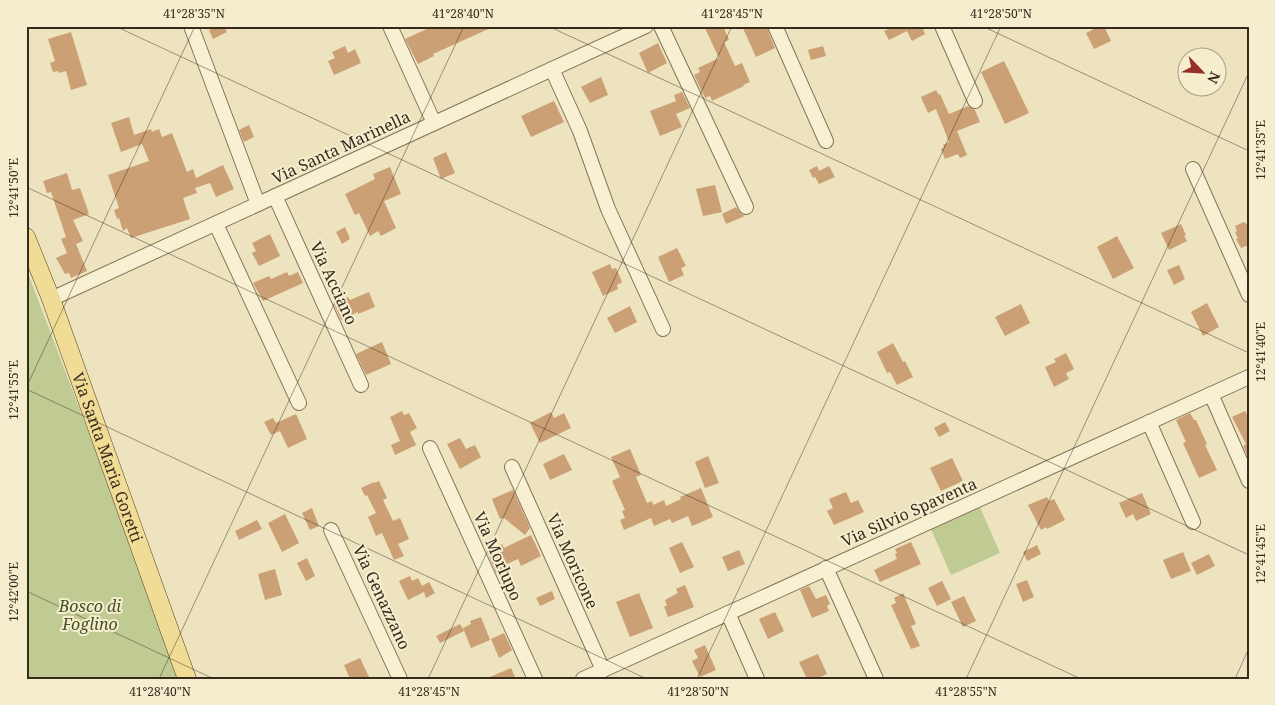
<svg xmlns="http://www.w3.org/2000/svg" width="1275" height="705" font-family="'Noto Serif',serif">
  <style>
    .green { fill: #c0cb93 }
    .building { fill: #cba075 }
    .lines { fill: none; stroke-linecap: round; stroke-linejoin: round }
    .minor-casing { stroke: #857458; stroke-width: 16 }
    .major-casing { stroke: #53412c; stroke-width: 19 }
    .minor { stroke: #f8f0d2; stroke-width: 14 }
    .major { stroke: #f1dc96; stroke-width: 18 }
    .ticks { fill: none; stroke: #352a1c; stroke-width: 1; stroke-opacity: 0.45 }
    .labels { text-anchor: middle; stroke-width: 4; stroke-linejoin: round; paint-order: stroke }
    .street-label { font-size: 16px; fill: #352a1c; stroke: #f5edce }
    .park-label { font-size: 16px; font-style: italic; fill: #425123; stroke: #f5edce }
    .neatline { fill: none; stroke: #352a1c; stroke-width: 2 }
    .ticks-label { font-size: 12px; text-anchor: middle; fill: #352a1c }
  </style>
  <rect width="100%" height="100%" fill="#ede3bf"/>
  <g class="green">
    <polygon points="26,268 182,679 26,679"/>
    <polygon points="979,505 1000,553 951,575 930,527"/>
  </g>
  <g class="building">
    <polygon points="218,26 224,26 227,32 213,39 209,30"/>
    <polygon points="433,26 495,26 433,54 434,56 418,64 405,39"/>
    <polygon points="704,26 723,26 729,40 724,42 735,66 742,63 750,82 743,85 744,86 712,101 710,96 705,98 694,75 700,72 698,68 719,58"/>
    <polygon points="742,26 766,26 775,48 756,57"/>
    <polygon points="895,26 922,26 925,34 912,41 907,31 889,40 884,31"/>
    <polygon points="1100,26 1104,26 1111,41 1094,49 1086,33"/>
    <polygon points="71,32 87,85 71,90 66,71 59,73 58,71 53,72 50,63 55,61 48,39"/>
    <polygon points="658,43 667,63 648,73 639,53"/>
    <polygon points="345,46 348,53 355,49 361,63 334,75 328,61 335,58 332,52"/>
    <polygon points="823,46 826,56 811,60 808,50"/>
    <polygon points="1004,61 1029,113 1005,124 981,72"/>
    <polygon points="601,77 608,95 590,103 581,87"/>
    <polygon points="936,90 939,95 940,94 949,114 968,106 975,110 980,122 957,131 967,155 960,158 958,154 945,159 941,149 944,147 943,145 949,142 936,109 928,113 921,97"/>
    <polygon points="682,92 690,108 676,114 682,127 660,136 650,111 676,101 674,95"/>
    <polygon points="554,101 564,122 531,137 521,116"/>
    <polygon points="129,117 134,135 151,129 152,132 159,129 162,137 172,133 187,172 193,169 196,178 223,165 234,189 216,197 210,183 195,188 197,193 183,198 190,219 131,238 127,228 123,231 119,218 117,219 114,210 119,208 108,175 149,161 142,144 121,152 111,123"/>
    <polygon points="249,125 254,137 244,142 239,130"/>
    <polygon points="446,152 455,173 441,179 433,158"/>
    <polygon points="817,166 819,171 829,166 835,177 819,184 815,177 813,178 809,170"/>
    <polygon points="390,167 401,194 384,201 396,228 381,236 378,231 370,236 359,213 355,215 345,194 375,179 373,174"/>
    <polygon points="67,173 72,190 80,188 89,214 73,220 83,241 76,244 87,271 71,278 69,273 65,274 56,258 67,253 61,239 66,237 51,192 47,193 43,181"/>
    <polygon points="715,185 722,212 703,216 696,189"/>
    <polygon points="736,207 741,214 745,216 726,224 722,214"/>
    <polygon points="1244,222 1246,224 1249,223 1249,245 1241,248 1236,239 1238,238 1235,232 1237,231 1235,226"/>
    <polygon points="1181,224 1186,235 1184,236 1187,241 1169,250 1161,233"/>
    <polygon points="345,227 350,239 342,244 336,232"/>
    <polygon points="270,234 280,256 259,266 252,253 256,251 252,243"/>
    <polygon points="1117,236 1134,268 1113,279 1097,247"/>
    <polygon points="677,248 686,266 681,268 684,275 669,282 658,257"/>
    <polygon points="610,264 612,269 616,268 622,282 617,285 618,289 603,296 592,272"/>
    <polygon points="1179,265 1185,279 1174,285 1167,270"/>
    <polygon points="287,272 289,276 298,272 303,283 263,301 253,283 269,276 271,279"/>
    <polygon points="369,292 375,307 358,314 358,312 341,320 334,304 348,297 350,300"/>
    <polygon points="1207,303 1219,327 1203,336 1191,312"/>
    <polygon points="1021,304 1030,323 1005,336 995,317"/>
    <polygon points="630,306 637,322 615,333 607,318"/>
    <polygon points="382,342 391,364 366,375 356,354"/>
    <polygon points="893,343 903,362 905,361 913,377 897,385 890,372 887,373 877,352"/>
    <polygon points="1066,353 1074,369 1066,373 1069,379 1054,387 1045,367 1056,362 1054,359"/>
    <polygon points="402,411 404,415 409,413 417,428 410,432 416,445 395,455 391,445 400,441 390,417"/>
    <polygon points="1245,411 1249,418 1249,459 1243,446 1246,444 1232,417"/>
    <polygon points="551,412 554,418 564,413 571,428 540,443 530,423"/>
    <polygon points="1190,413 1194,420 1196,420 1207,444 1205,445 1217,470 1199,478 1183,443 1186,442 1176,420"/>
    <polygon points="296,414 307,439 288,448 280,431 271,435 264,422 273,418 276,423"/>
    <polygon points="945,422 950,431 939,437 934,428"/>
    <polygon points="460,438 466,449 475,445 481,457 460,469 447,444"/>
    <polygon points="630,449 641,475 636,477 647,503 652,501 653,505 664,500 666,506 681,499 680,497 701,488 713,517 692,526 688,516 672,523 670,519 654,526 651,518 624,530 620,520 625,518 622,511 625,510 612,481 620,477 611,457"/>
    <polygon points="564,454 572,470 550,480 543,464"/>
    <polygon points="708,456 719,483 705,488 695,462"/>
    <polygon points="952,458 963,481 941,491 930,468"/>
    <polygon points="379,481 387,498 383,500 393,521 400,518 409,539 398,544 404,556 394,560 382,533 376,536 368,517 376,513 367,495 365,496 361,488 374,482 375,483"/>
    <polygon points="513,490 530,528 525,535 504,518 500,519 492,499"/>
    <polygon points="846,492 851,503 858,500 864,512 834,525 827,511 833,508 829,499"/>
    <polygon points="1142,493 1151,514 1136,521 1133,514 1126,518 1119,503"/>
    <polygon points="1047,497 1049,501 1054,499 1065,520 1047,529 1046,527 1041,530 1028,505"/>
    <polygon points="312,508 319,526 310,530 302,513"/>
    <polygon points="285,514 299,543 282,552 268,523"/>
    <polygon points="257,520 262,529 239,540 235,531"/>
    <polygon points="531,535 541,556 521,566 518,559 502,566 504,569 496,573 487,551 502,544 504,548"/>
    <polygon points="682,542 694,567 680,573 669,548"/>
    <polygon points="911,542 921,564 880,582 874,570 897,559 895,554 897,553 895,549"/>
    <polygon points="1037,545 1041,554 1027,561 1023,552"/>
    <polygon points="739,550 745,564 728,571 722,557"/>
    <polygon points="1183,552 1191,571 1171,579 1163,560"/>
    <polygon points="1209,554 1215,566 1197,575 1191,563"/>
    <polygon points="307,558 315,576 306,581 297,563"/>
    <polygon points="275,569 282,595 265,600 258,574"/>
    <polygon points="410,576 412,581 418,578 422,586 429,582 435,593 426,598 424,592 408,600 399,581"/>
    <polygon points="1027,580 1034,597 1023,602 1016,584"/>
    <polygon points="942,581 951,599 937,606 928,588"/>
    <polygon points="685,585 694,607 668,617 664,606 667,606 665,600 678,593 676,589"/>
    <polygon points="809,586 816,599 826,595 830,604 827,606 829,611 812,618 800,590"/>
    <polygon points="552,591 555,599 540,606 536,598"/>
    <polygon points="639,593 653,628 630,637 616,602"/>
    <polygon points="903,593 916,624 911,626 920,646 911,649 891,605 896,603 894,598"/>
    <polygon points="964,596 976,621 963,627 951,602"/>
    <polygon points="775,612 784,631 768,639 759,619"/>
    <polygon points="481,617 490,640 471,648 463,628 471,624 470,621"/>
    <polygon points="460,624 464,631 440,643 436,636"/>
    <polygon points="504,633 512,650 499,658 491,639"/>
    <polygon points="705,645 716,670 700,677 692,661 698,658 694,650"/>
    <polygon points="818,654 827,674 816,679 807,679 799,662"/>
    <polygon points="360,658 370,679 350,679 344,665"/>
    <polygon points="511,668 516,679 485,679"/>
  </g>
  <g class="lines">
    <defs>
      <g id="minor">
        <polyline points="191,26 258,204"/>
        <polyline points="390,26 434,123"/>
        <polyline points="661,26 746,207"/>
        <polyline points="775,26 826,141"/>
        <polyline points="942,26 975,101"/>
        <polyline points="552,69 580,131 608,209 663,329"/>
        <polyline points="1193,169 1249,295"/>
        <polyline points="275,196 361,385"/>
        <polyline points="216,224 299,403"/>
        <polyline points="51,299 646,26"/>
        <polyline points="1211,394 1249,481"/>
        <polyline points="1149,422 1193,522"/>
        <polyline points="430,448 535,679"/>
        <polyline points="512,467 603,670"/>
        <polyline points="331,530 400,679"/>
        <polyline points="826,568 876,679"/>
        <polyline points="728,613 757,679"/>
        <polyline points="583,679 1249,377"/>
      </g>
      <g id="major">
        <path id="s1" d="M26,237l25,62 136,380"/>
      </g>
    </defs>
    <use href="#minor" class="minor-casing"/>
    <use href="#major" class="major-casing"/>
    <use href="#minor" class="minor"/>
    <use href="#major" class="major"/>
  </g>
  <path class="ticks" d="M115,26l1134,529M548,26l701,327M982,26l267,125M26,187l1055,492M26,388l169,-362M26,389l621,290M26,591l188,88M159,679l305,-653M428,679l304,-653M697,679l304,-653M966,679l283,-607M1235,679l14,-31"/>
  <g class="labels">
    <g class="street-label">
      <text transform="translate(341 147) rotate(-25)" y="6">Via Santa Marinella</text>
      <text transform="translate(334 283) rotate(65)" y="6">Via Acciano</text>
      <text dy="6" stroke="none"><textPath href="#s1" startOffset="235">Via Santa Maria Goretti</textPath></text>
      <text transform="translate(909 512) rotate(-24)" y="6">Via Silvio Spaventa</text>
      <text transform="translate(498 556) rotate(66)" y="6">Via Morlupo</text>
      <text transform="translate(573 561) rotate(66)" y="6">Via Moricone</text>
      <text transform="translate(382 597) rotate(65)" y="6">Via Genazzano</text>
    </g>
    <g class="park-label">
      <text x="90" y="612">Bosco di<tspan x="90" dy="18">Foglino</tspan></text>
    </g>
  </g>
  <rect width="1275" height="705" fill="none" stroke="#f5edce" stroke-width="55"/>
  <g transform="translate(1202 72) rotate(115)"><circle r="24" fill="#f5edce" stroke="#a89f87"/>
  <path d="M0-4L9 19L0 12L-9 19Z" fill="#943028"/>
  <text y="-8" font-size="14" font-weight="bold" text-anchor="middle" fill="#352a1c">N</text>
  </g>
  <rect x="28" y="28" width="1220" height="650" class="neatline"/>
  <g class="ticks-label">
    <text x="194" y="18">41°28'35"N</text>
    <text x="463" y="18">41°28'40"N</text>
    <text x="732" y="18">41°28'45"N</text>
    <text x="1001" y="18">41°28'50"N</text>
    <text transform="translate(1261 150) rotate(-90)" y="4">12°41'35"E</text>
    <text transform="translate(14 188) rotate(-90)" y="4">12°41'50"E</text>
    <text transform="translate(1261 352) rotate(-90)" y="4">12°41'40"E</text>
    <text transform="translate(14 390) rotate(-90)" y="4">12°41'55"E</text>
    <text transform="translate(1261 554) rotate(-90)" y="4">12°41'45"E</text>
    <text transform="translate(14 592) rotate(-90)" y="4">12°42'00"E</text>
    <text x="160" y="696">41°28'40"N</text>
    <text x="429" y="696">41°28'45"N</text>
    <text x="698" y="696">41°28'50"N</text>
    <text x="966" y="696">41°28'55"N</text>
  </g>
</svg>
